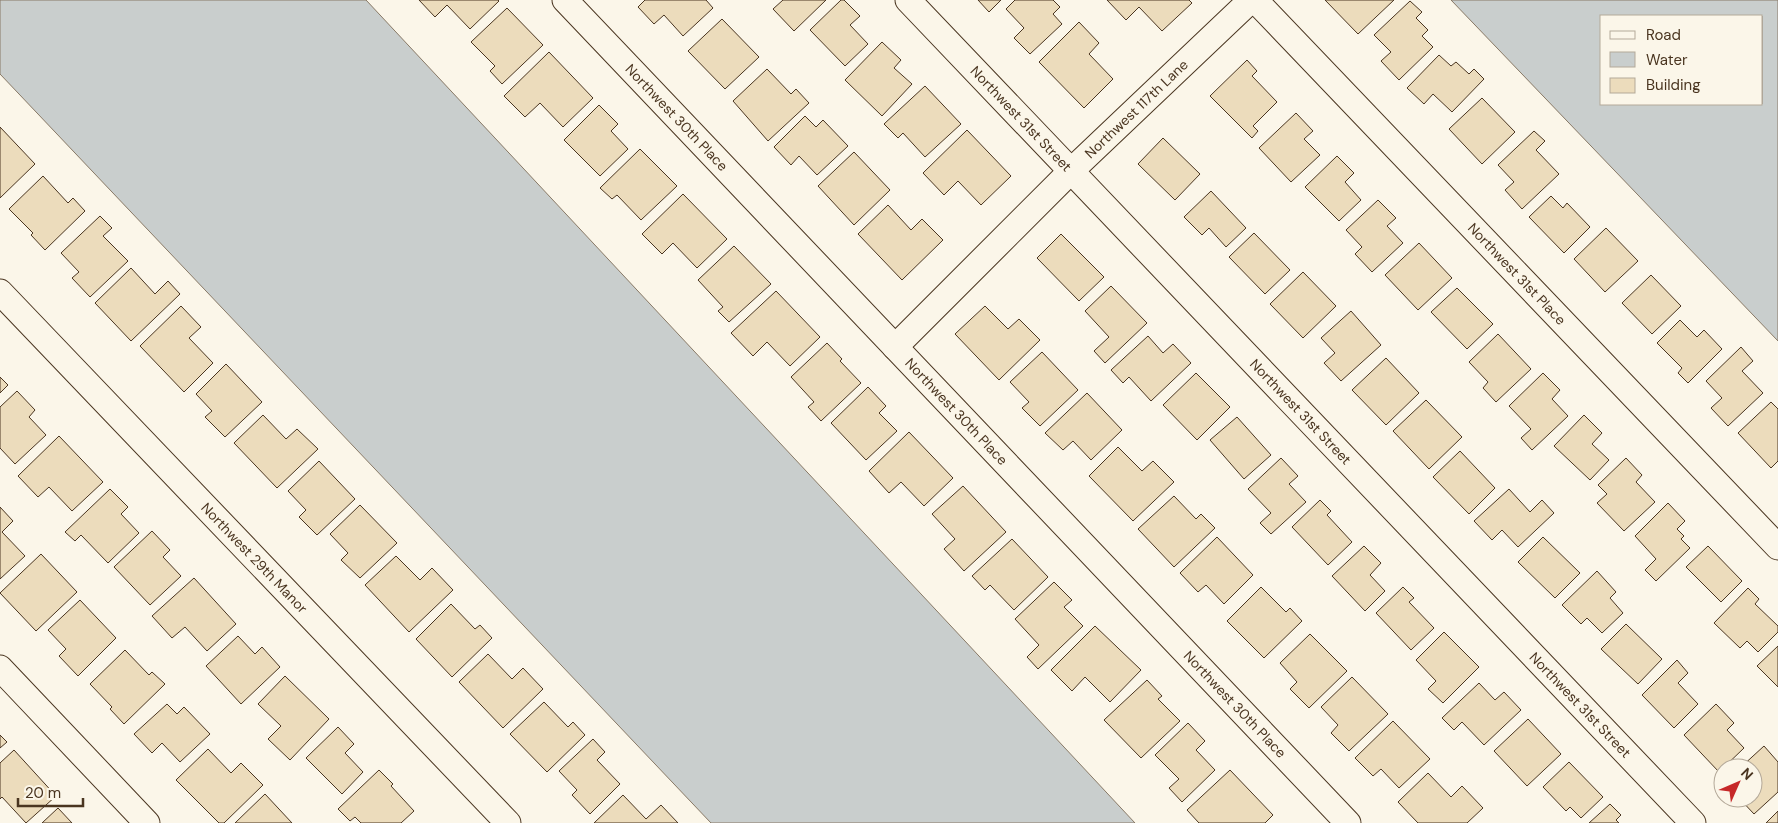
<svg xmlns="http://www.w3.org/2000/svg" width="1778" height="823" font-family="'DM Sans',sans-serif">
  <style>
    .water { fill: #c9cecd; stroke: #887966; fill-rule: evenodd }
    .building { fill: #ecdcbc; stroke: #4a3520 }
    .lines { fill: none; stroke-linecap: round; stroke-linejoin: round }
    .minor-casing { stroke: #4a3520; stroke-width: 27 }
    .minor { stroke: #fbf6e9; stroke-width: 25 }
    .labels { text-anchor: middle; stroke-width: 4; stroke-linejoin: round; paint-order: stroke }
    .street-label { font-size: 14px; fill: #4a3520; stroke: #fbf6e9 }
  </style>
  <rect width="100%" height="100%" fill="#fbf6e9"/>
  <g class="water">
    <polygon points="0,0 366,0 1135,823 711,823 0,74"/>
    <path d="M1451,0h327v341zM1602,16h160v88h-160z"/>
  </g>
  <g class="building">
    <polygon points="419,0 498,0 499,1 470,29 447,5 435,17"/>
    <polygon points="645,0 706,0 713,8 683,36 664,15 654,24 638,7"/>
    <polygon points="783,0 826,0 794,31 773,9"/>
    <polygon points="841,0 844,0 860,16 850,25 868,44 845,66 810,30"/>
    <polygon points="978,0 1001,0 989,12"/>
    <polygon points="1015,0 1053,0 1060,7 1053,14 1062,24 1030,54 1014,38 1024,28 1006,9"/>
    <polygon points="1107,0 1189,0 1192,3 1162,31 1139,7 1126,20"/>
    <polygon points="1325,0 1394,0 1358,34"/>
    <polygon points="1410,1 1422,12 1416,18 1428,30 1422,36 1433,47 1399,80 1381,61 1391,52 1374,35"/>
    <polygon points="507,8 543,45 502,84 490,71 495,66 471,42"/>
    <polygon points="722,19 759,57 725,89 688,51"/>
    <polygon points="1079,22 1099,43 1089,54 1113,79 1084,108 1039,62"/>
    <polygon points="882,42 901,60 894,68 912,84 882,116 845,80"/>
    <polygon points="549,52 593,98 563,127 540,103 525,117 504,96"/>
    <polygon points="1439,55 1451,66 1456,62 1469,74 1474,69 1484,79 1452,112 1433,94 1424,104 1407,88"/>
    <polygon points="1247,60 1257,71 1252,76 1277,102 1253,126 1258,131 1252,138 1210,96"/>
    <polygon points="767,69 791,94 796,89 809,103 768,141 733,101"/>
    <polygon points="925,86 961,124 925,157 903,133 898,138 884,124"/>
    <polygon points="1482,98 1515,132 1482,164 1449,129"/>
    <polygon points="599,105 618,124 611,131 628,149 600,176 564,140"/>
    <polygon points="1296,113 1313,131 1304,139 1320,155 1291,182 1259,148"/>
    <polygon points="805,116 816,127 823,120 848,146 817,175 799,156 791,165 774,147"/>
    <polygon points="0,127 35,164 0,198"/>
    <polygon points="967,130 1011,176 981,205 958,181 944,195 923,173"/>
    <polygon points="1534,131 1545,141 1536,150 1559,174 1522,209 1505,190 1514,182 1498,165"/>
    <polygon points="1163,138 1200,174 1175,200 1138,164"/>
    <polygon points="640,149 677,186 641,220 617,195 612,199 600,188"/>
    <polygon points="854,152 890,190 854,225 818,186"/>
    <polygon points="1337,156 1354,173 1345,182 1361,200 1339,221 1305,187"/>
    <polygon points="43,176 68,203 73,198 85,211 45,250 31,235 33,233 9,209"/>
    <polygon points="1211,191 1246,228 1226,247 1209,228 1202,235 1184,217"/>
    <polygon points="683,194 727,239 697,268 673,243 662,254 642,234"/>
    <polygon points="1551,196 1563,208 1567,203 1590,227 1564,253 1529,217"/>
    <polygon points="1378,200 1396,218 1387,226 1403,243 1372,272 1355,254 1362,247 1346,230"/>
    <polygon points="888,205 911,230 922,219 943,240 902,280 858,234"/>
    <polygon points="100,216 112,228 103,236 128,261 90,297 72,278 79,272 61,253"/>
    <polygon points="1606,228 1638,261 1605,292 1574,259"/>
    <polygon points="1254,233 1290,270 1265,294 1229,257"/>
    <polygon points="1061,234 1104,277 1079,301 1037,258"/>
    <polygon points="1419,243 1452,278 1418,310 1385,275"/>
    <polygon points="734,246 771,284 729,322 718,311 723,307 698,280"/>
    <polygon points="131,268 155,294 168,281 180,294 131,341 95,303"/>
    <polygon points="1303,272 1336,306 1303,338 1270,304"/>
    <polygon points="1651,275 1681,306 1652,334 1622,303"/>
    <polygon points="1111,286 1147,323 1105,363 1094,351 1109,337 1085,311"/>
    <polygon points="1457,288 1493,324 1467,349 1431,312"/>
    <polygon points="776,291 820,337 790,366 767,342 753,356 731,333"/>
    <polygon points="181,306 201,327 189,338 213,363 184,392 140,346"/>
    <polygon points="985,306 1008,329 1019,319 1040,340 999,380 955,334"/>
    <polygon points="1351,311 1381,345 1341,381 1324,363 1335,353 1321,338"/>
    <polygon points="1680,320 1697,337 1704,330 1722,349 1688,383 1678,373 1682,368 1657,343"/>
    <polygon points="1498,334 1531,369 1496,402 1483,388 1488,382 1469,362"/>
    <polygon points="1148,336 1163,353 1173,344 1191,363 1151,401 1129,377 1123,383 1111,370"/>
    <polygon points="827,343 842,359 840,361 861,383 821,421 808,407 814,402 791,377"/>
    <polygon points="1741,347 1753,361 1742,371 1763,393 1728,426 1711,408 1722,398 1706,381"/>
    <polygon points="1042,352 1078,390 1040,426 1022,408 1029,402 1010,382"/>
    <polygon points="1386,358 1419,393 1386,425 1352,390"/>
    <polygon points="226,364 262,402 225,437 205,417 212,411 196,394"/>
    <polygon points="1196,373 1230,407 1197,440 1163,405"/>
    <polygon points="1543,373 1560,390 1552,399 1568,416 1532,450 1521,438 1531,429 1509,406"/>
    <polygon points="0,377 8,385 0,393"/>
    <polygon points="868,387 886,406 879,413 897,431 866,460 831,423"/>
    <polygon points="17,391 35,410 29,417 46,435 15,464 0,448 0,407"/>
    <polygon points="1087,393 1122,430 1091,460 1073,441 1063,450 1045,433"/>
    <polygon points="1426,400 1462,437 1429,469 1393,431"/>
    <polygon points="1771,402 1778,409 1778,461 1771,468 1738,433"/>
    <polygon points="263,415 286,439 297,429 318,449 277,488 234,443"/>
    <polygon points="1584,415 1602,433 1592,444 1609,460 1590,480 1554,446"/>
    <polygon points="1237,417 1271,455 1244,479 1210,440"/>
    <polygon points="909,432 953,478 924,506 901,482 889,493 869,471"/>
    <polygon points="59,436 103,482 72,511 49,487 38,497 18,476"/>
    <polygon points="1118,447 1142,471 1153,461 1174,482 1133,521 1089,476"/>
    <polygon points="1460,451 1495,488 1469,514 1433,477"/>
    <polygon points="1281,458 1298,476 1289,484 1306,502 1271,534 1260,523 1271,513 1248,489"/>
    <polygon points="1626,458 1642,475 1636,482 1655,502 1624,531 1597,503 1607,494 1598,485"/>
    <polygon points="319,461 355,499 317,535 299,517 306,510 288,491"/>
    <polygon points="963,486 1006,532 964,571 944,549 955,539 932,514"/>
    <polygon points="110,489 128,507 121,514 139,533 108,563 81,535 75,541 65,532"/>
    <polygon points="1509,489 1530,512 1542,500 1554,513 1518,547 1502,530 1492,540 1474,521"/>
    <polygon points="1174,496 1196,519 1201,514 1215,528 1174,567 1138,529"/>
    <polygon points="1320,500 1331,511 1327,515 1352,542 1328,565 1292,527"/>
    <polygon points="1668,503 1685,521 1677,529 1684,536 1681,539 1690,548 1656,581 1645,570 1656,559 1635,536"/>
    <polygon points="360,505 397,543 360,578 341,560 348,553 330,534"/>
    <polygon points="0,507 13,521 2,532 25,556 0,579"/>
    <polygon points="152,531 170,550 163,557 181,576 150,605 114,567"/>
    <polygon points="1217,537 1253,575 1224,604 1206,585 1198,592 1180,573"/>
    <polygon points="1543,537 1580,573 1555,598 1518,562"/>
    <polygon points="1012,539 1048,577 1014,610 990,585 985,590 972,576"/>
    <polygon points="1364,546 1381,563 1370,575 1385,591 1365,611 1332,576"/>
    <polygon points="1708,546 1742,581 1721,602 1686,567"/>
    <polygon points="41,554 77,592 36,631 0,593"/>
    <polygon points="396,556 420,580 432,568 453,590 409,632 365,585"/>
    <polygon points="1597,571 1616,592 1610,598 1623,613 1602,633 1587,618 1581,624 1562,605"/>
    <polygon points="194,578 236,624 207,651 185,627 172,638 152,616"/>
    <polygon points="1054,582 1072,600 1064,607 1083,626 1038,669 1027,657 1039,645 1015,619"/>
    <polygon points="1261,587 1286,612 1290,608 1302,621 1264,658 1227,621"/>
    <polygon points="1403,587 1414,598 1409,602 1434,628 1411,650 1376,613"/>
    <polygon points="1748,588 1759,599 1755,604 1778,626 1778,632 1758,652 1747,641 1740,648 1714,623"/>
    <polygon points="80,600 116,638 78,676 59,656 66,649 48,630"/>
    <polygon points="451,604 475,629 480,625 492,638 452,677 416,639"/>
    <polygon points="1626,624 1662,659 1638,684 1601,649"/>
    <polygon points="1095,626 1141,670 1110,702 1085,677 1072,691 1051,670"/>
    <polygon points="1444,632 1479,667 1443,703 1428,689 1436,681 1416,660"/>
    <polygon points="1310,634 1347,671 1309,708 1290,689 1297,682 1280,663"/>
    <polygon points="238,636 255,654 262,647 280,667 241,704 206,666"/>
    <polygon points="1778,646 1778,687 1757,666"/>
    <polygon points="125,650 149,675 152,672 165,684 124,724 110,709 112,707 90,684"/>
    <polygon points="488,654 512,679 523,668 543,689 503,728 459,682"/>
    <polygon points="1677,660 1688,673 1678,683 1698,704 1674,728 1642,695"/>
    <polygon points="285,676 329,719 290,760 268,739 281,726 258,704"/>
    <polygon points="1352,677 1388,714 1349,751 1331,733 1338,725 1321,707"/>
    <polygon points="1147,680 1162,696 1158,699 1180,721 1141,758 1104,720"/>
    <polygon points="1479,683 1495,700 1504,692 1521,710 1484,745 1462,722 1454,730 1442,718"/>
    <polygon points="544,702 568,727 573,722 585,735 547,772 510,734"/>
    <polygon points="167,704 177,714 184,707 210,734 180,762 162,743 152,753 134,734"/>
    <polygon points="1716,704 1734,723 1727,730 1744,748 1719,772 1684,735"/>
    <polygon points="1528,719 1561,754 1527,786 1494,751"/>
    <polygon points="1393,721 1430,759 1399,788 1381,769 1373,776 1355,758"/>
    <polygon points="1188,723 1205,741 1196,750 1215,770 1182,802 1169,788 1179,779 1155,755"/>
    <polygon points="338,727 354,744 345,753 363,772 342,794 306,758"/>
    <polygon points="0,735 7,742 0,748"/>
    <polygon points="593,739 605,752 597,760 620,784 590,814 572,795 577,790 559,771"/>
    <polygon points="1764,746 1778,762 1778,792 1754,814 1739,798 1753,798 1753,768 1740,768"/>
    <polygon points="208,749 231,773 241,763 263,785 224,823 219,823 176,780"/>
    <polygon points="14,750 56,796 26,823 2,797 0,799 0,763"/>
    <polygon points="1569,762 1603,797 1581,818 1570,807 1566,811 1543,787"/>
    <polygon points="379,770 393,784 391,786 414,811 401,823 361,823 355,817 350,821 338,809"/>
    <polygon points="1230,770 1273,815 1265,823 1199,823 1187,810"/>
    <polygon points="1428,773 1451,797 1462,786 1483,808 1467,823 1418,823 1398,802"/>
    <polygon points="265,794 292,823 235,823"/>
    <polygon points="623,795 646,819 661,805 678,823 594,823"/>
    <polygon points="1610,804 1621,815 1616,820 1619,823 1589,823"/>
    <polygon points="58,808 72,823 42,823"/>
    <polygon points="1778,811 1778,823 1766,823"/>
  </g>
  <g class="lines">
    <defs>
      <g id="minor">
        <path id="s1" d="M565,0l783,823"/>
        <path id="s2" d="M908,0l785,823"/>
        <path id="s3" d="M1255,0l523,547"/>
        <path id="s4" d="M0,292l508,531"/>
        <path id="s5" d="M895,347l177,-177 179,-170"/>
        <polyline points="0,668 147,823"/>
      </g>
    </defs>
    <use href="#minor" class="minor-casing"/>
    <use href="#minor" class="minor"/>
  </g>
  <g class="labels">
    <g class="street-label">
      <text dy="5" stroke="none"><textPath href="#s5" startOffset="339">Northwest 117th Lane</textPath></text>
      <text dy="5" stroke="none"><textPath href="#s1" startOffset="162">Northwest 30th Place</textPath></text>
      <text dy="5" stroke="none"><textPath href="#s2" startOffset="164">Northwest 31st Street</textPath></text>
      <text dy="5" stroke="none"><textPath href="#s3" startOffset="379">Northwest 31st Place</textPath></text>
      <text dy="5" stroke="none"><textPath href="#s1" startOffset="568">Northwest 30th Place</textPath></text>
      <text dy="5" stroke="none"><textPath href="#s2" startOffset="569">Northwest 31st Street</textPath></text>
      <text dy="5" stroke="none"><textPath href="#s4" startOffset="368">Northwest 29th Manor</textPath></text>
      <text dy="5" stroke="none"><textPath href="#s2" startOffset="974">Northwest 31st Street</textPath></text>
      <text dy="5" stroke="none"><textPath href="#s1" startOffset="972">Northwest 30th Place</textPath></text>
    </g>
  </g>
  <rect x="1600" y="15" width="162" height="90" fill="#fbf6e9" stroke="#b4a999"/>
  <rect x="1610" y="31" width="25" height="8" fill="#fbf6e9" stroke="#b4a999"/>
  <text x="1646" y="40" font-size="15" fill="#4a3520">Road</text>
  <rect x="1610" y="52" width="25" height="15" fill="#c9cecd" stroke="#b4a999"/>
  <text x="1646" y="65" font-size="15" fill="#4a3520">Water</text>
  <rect x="1610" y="78" width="25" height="15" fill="#ecdcbc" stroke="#b4a999"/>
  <text x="1646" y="90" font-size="15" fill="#4a3520">Building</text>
  <g transform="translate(1738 783) rotate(45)"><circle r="24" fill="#fbf6e9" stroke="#b4a999"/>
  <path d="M0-4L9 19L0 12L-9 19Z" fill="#c62828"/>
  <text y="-8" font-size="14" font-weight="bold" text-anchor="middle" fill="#4a3520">N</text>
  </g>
  <path d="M18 798v8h65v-8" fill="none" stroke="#4a3520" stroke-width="2.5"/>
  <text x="25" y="798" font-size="15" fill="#4a3520" stroke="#fbf6e9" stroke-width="4" paint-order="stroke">20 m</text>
</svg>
